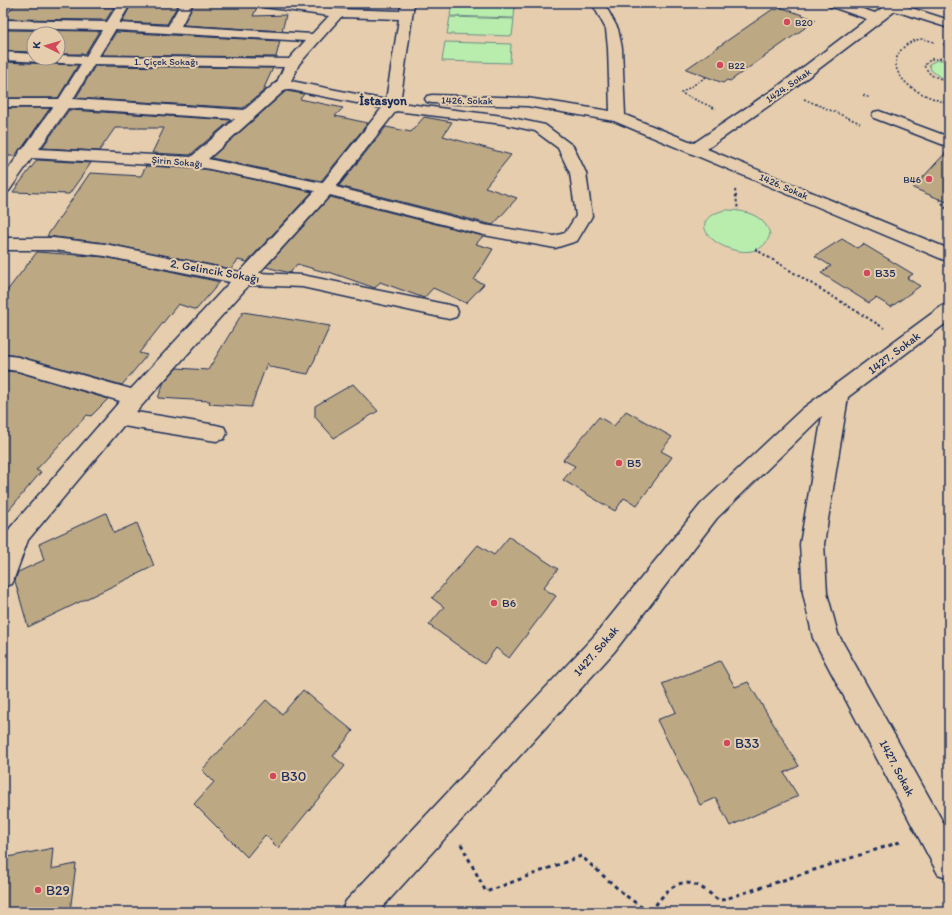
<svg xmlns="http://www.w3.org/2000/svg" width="952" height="915" font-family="Itim,sans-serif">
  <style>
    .green { fill: #b9edae; stroke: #6a8e86 }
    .building { fill: #bda884; stroke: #1b2f5e }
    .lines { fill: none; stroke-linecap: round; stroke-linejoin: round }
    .minor-casing { stroke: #1b2f5e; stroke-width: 3 }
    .path-far2 { stroke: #1b2f5e; stroke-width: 1.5; stroke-dasharray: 2 2; stroke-linecap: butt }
    .path-far1 { stroke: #1b2f5e; stroke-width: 2; stroke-dasharray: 2.5 2.5; stroke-linecap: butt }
    .path { stroke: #1b2f5e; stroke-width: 3; stroke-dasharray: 4 4; stroke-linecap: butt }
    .minor { fill: #e5cdad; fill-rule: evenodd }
    .poi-dot { fill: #d1495b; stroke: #e5cdad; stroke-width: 1.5 }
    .labels { text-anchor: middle; stroke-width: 4; stroke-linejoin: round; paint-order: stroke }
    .far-poi-label { font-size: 10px; fill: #1b2f5e; stroke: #e5cdad; text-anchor: start }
    .far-street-label { font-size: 10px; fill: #1b2f5e; stroke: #e5cdad }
    .street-label { font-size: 12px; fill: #1b2f5e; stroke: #e5cdad }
    .poi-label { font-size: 12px; fill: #1b2f5e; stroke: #e5cdad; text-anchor: start }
    .far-district-label { font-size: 13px; font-weight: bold; fill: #1b2f5e; stroke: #e5cdad }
    .near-poi-label { font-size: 14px; fill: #1b2f5e; stroke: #e5cdad; text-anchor: start }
  </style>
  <rect width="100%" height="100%" fill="#e5cdad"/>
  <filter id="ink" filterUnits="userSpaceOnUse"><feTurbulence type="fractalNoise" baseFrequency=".025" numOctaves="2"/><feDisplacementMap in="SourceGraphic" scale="8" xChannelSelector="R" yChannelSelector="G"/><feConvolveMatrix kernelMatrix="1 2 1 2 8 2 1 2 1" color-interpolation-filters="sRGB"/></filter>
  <g filter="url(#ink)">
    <g class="green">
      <polygon points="452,3 515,3 514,18 450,16"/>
      <polygon points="450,17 514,19 512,36 447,34"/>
      <polygon points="445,42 511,44 510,63 442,61"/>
      <polygon points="937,60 949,60 949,80 940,77 931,70 929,64"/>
      <path d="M725,210c18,0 39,4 45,24 -12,45 -106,-9 -45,-24z"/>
    </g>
    <g class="building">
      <polygon points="132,3 179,3 167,24 122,22"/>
      <polygon points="194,3 257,4 258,5 253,16 286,15 282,31 183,25"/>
      <polygon points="15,4 60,7 114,7 106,20 3,19"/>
      <polygon points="780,7 816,20 730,81 727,80 723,83 686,69 773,9 777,10"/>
      <polygon points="3,30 99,31 85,54 58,54 58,34 34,34 34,52 3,51"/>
      <polygon points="116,32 280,41 276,57 102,55"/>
      <polygon points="3,62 78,65 58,98 3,98"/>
      <polygon points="95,66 273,68 264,88 267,88 243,108 76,98"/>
      <polygon points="286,91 304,94 300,99 343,108 335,116 368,123 321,181 211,158"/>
      <polygon points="3,108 50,108 22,148 19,150 15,156 3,156"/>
      <polygon points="69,110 231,120 190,155 152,153 164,128 115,128 99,151 42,148"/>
      <polygon points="424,117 452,122 443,136 511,155 485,187 517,198 493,225 339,186 386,127 411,132"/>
      <polygon points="949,149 949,203 913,188"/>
      <polygon points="37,160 91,163 69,194 13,192"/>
      <polygon points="146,166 205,169 312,192 247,262 238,260 231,269 105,243 47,236 90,173 141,176"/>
      <polygon points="330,197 483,236 476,244 493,249 474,280 484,284 466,303 433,288 424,298 380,282 375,288 329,272 328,273 297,264 290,273 266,267"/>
      <polygon points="842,239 857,248 863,244 913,274 907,278 920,286 891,307 876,298 869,303 821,273 831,266 815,256"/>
      <polygon points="37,252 105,257 220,282 196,310 178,304 139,353 147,355 122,385 18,356 3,354 3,296"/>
      <polygon points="243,312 330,326 308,374 270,367 267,363 251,407 209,404 210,401 158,398 164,382 177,368 208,370"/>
      <polygon points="3,371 18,372 108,399 91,416 87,415 36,470 41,472 3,517"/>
      <polygon points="353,384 378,411 334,438 315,417 315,406"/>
      <polygon points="626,411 672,437 661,451 672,457 637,505 624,498 615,511 563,480 575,466 563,460 599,417 614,426"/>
      <polygon points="106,513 114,533 137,523 154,566 28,627 15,581 18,572 44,560 39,544"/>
      <polygon points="509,537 558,569 543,588 556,596 509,658 496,648 484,664 429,625 444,607 432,598 478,545 494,555"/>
      <polygon points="720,661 735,687 748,682 799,766 784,773 798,796 730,826 716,798 700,805 657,720 676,712 662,684"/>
      <polygon points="303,690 353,731 333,756 345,766 278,848 265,835 247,857 194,804 214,782 202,770 266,700 282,714"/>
      <polygon points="53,848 51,869 76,864 70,912 3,912 3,858"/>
    </g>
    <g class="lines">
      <defs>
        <g id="minor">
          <path d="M119,3h12l-12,20 49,3 13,-23h12l-12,23 131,8 17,-18 -65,-9 -6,-4h34l46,6 62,2 2,-8h12l-14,100 103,13 42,9 28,21 13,27 6,43 -15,25 -22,7 -71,-13 -154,-40 -71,78 43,2 147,30 7,2 2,5 -2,5 -7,2 -147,-32 -53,-2 -113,127 80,13 8,2 3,6 -3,6 -8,2 -93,-15 -95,114 -16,44 -9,3v-44l7,-15 110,-127 -102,-30 -15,-2v-14l15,2 113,32 99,-107 -125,-26 -52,-6h-50v-12h50l52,6 135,28 75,-81 -110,-23 -173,-10 -23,33 -6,2v-16l16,-23 1,-4 3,-1 30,-42h-50v-8h56l22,-35 -78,-4v-8l31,2v4h24v-3l28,1 16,-26 -99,-2v-8l104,2zM341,17l58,2 -13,81 -95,-19 8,-17zM115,30l190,11 -16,18 -190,-3zM94,64l190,3 -7,15 -33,28 -171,-11zM286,89l96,19 -60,75 -114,-24zM68,108l167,11 -44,38 -152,-8zM396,111l107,13 32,7 23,17 12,25 6,43 -11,17 -11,3 -70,-11 -148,-38z"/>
          <polygon points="592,3 604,3 618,29 622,48 625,115 694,143 777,87 867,19 829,6 827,3 845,3 875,13 889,3 903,3 902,5 949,20 949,28 895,11 787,93 707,149 949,249 949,262 614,121 527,106 432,103 427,102 425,99 427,96 432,95 527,98 610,111 608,48 606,29"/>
          <polygon points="879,111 949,137 949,147 874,118 872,115 874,112"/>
          <polygon points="949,304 949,321 848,397 824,544 827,593 838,634 949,833 949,878 938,874 813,638 803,593 800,544 822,416 717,518 614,652 378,912 341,912 346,901 596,634 701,504 802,409 942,306"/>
        </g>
      </defs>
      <use href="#minor" class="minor-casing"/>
      <g class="path-far2">
        <path d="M934,42c-4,-1 -8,-3 -12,-3 -17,1 -33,19 -23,35 10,17 32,24 50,30"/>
        <polyline points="943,44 949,46"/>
        <polyline points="949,58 931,59 924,66 931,75 949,82"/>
        <polyline points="706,77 681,93 716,109"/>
        <polyline points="863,95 870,98"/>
        <polyline points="804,99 860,123"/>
      </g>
      <g class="path-far1">
        <polyline points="735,190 738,210"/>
        <polyline points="939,199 949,212"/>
        <polyline points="755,249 884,328"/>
      </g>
      <g class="path">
        <polyline points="461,844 486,892 581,856 625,895 648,912"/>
        <path d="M651,912c22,-34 37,-39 68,-11l184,-60"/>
      </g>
      <use href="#minor" class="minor"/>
    </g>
  </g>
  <g class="poi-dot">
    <circle cx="787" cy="22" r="4"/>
    <circle cx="720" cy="65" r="4"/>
    <circle cx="929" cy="179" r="4"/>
    <circle cx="867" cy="273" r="4"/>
    <circle cx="619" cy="463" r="4"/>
    <circle cx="494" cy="603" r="4"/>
    <circle cx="727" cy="743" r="4"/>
    <circle cx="273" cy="776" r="4"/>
    <circle cx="38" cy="890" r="4"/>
  </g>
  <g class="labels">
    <g class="far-poi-label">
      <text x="795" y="26">B20</text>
      <text x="728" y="69">B22</text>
      <text x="921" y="183" text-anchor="end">B46</text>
    </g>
    <g class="far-street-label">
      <text x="166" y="65">1. Çiçek Sokağı</text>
      <text transform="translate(788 85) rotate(-35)" y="4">1424. Sokak</text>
      <text transform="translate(467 100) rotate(1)" y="4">1426. Sokak</text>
      <text transform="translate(177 161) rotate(5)" y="4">Şirin Sokağı</text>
      <text transform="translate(784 186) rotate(23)" y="4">1426. Sokak</text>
    </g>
    <g class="street-label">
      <text transform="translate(215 271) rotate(10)" y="4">2. Gelincik Sokağı</text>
      <text transform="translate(894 353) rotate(-37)" y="4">1427. Sokak</text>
      <text transform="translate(596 651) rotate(-49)" y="4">1427. Sokak</text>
      <text transform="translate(897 768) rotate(62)" y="4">1427. Sokak</text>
    </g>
    <g class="poi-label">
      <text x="875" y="277">B35</text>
      <text x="627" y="467">B5</text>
      <text x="502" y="607">B6</text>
    </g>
    <g class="far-district-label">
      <text x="383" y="105">İstasyon</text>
    </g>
    <g class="near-poi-label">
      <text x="735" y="748">B33</text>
      <text x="281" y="781">B30</text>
      <text x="46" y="895">B29</text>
    </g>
  </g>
  <rect width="952" height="915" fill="none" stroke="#e5cdad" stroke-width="16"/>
  <rect x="8" y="8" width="936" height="899" fill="none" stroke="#1b2f5e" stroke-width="1.5" filter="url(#ink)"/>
  <g transform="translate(46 46) rotate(275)"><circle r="19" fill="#e5cdad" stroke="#948e8d"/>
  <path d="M0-3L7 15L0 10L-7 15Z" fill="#d1495b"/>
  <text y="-6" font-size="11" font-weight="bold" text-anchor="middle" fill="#1b2f5e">K</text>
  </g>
</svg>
